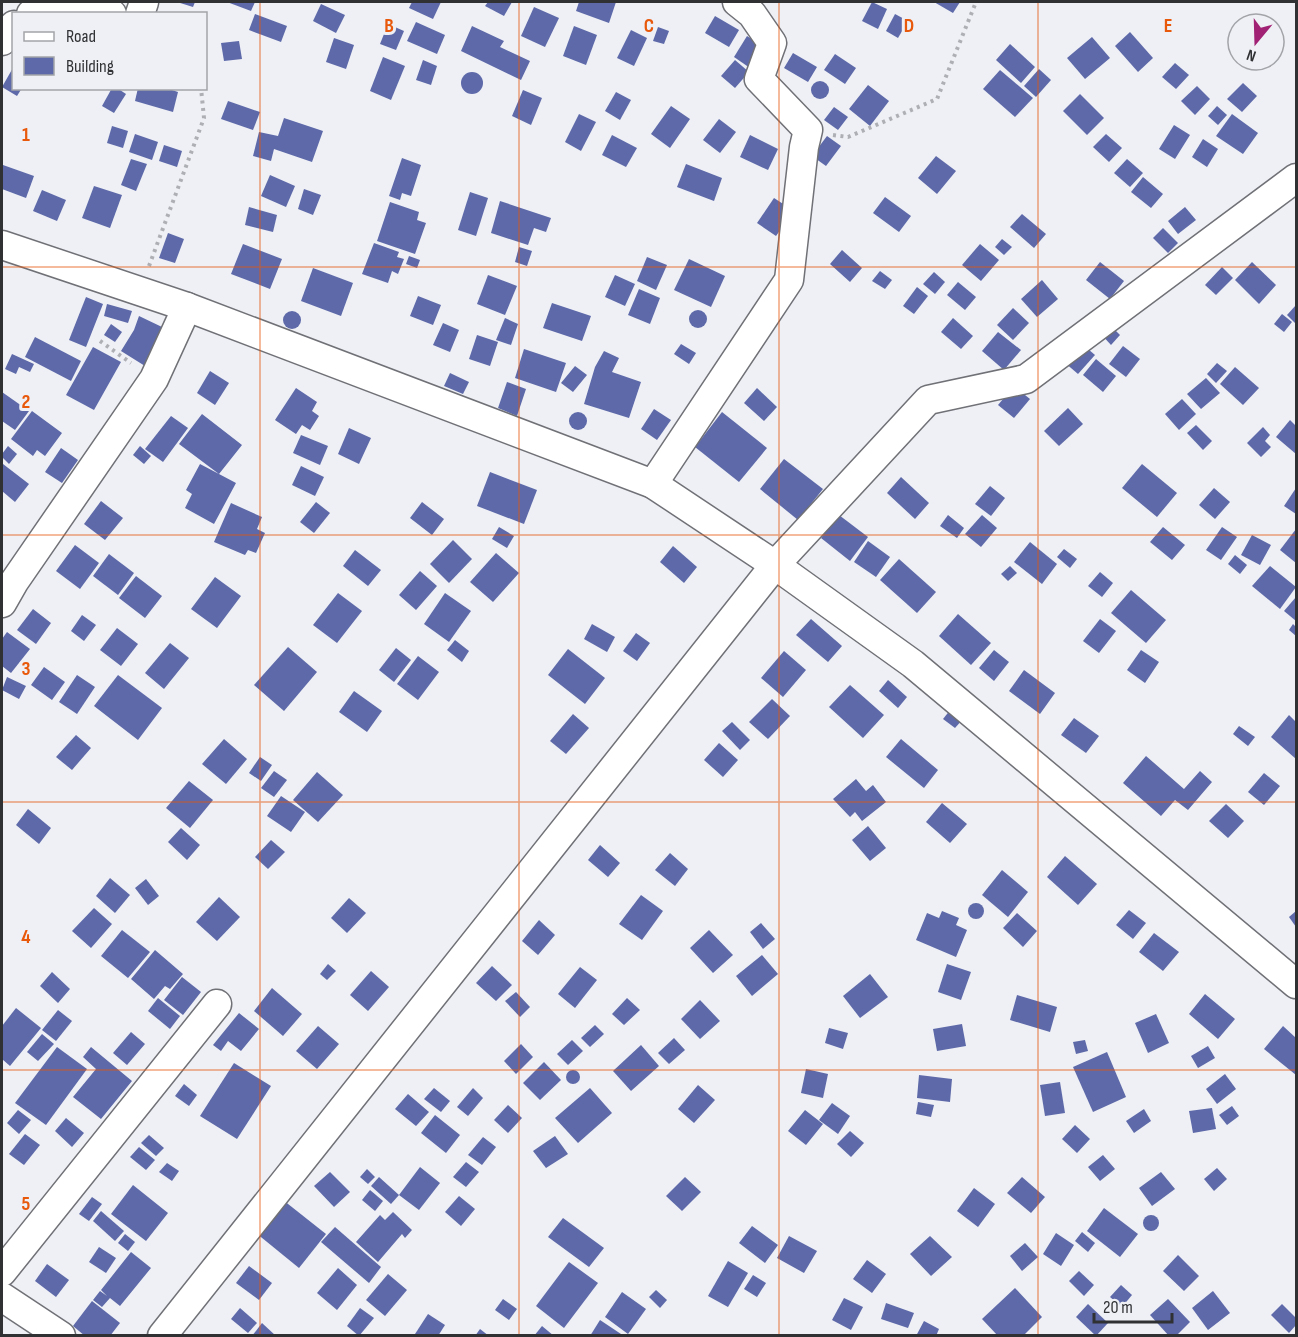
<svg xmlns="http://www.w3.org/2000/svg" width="1298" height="1337" font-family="'Sofia Sans Condensed',sans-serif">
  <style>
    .building { fill: #5d69a8 }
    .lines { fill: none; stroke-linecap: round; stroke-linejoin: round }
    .street-casing { stroke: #707177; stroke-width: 31 }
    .path { stroke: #adafb4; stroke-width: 4; stroke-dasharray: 3 4.5; stroke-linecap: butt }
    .street { stroke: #fff; stroke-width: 28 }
    .grid { fill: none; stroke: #e8590c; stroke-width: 1.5; stroke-opacity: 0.55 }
    .grid-label { font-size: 20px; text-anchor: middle; font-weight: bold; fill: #e8590c; stroke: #eef0f6; stroke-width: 6; stroke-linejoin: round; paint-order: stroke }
  </style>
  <rect width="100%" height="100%" fill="#eef0f6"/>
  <g class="building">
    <polygon points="177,2 195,2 193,7"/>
    <polygon points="227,2 255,2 251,11"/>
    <polygon points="412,2 441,2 433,19 409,8"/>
    <polygon points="488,2 512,2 504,16 485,6"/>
    <polygon points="579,2 616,2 609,23 576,11"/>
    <polygon points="872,2 887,9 878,29 862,21"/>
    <polygon points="934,2 960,2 953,13"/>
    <polygon points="321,4 345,15 336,33 313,21"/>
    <polygon points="534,7 559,18 545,47 521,36"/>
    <polygon points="255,14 287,26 281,42 249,30"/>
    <polygon points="895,14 908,21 898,38 886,31"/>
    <polygon points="715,16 739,30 729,47 705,33"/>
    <polygon points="416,22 445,35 437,54 407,41"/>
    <polygon points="388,24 404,31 396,50 380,44"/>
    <polygon points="472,26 504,41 500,47 530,61 521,80 461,51"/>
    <polygon points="574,26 597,35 586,65 563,56"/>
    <polygon points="658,27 669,31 664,44 653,41"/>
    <polygon points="631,30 647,38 634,66 617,58"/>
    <polygon points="1130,32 1153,58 1138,72 1115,46"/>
    <polygon points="747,36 764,47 750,68 734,57"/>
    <polygon points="1092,37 1110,58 1085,79 1067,58"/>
    <polygon points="334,38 354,45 346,69 326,62"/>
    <polygon points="239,41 242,59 224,61 221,43"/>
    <polygon points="1010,44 1035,67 1021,83 996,60"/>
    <polygon points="793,53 817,67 808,82 784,68"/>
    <polygon points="835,54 856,68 845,84 824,70"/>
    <polygon points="383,57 405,66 391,100 370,91"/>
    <polygon points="423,60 437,66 431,85 416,80"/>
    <polygon points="735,60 749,72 735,88 721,76"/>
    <polygon points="1175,63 1189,75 1176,89 1162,77"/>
    <polygon points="14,66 14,88 22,88 17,96 2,87"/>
    <polygon points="1039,69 1051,80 1036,97 1024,86"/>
    <polygon points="1000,70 1033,98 1015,117 983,89"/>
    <circle cx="472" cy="83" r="11"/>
    <circle cx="820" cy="90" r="9"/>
    <polygon points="1243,83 1257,96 1242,112 1227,99"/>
    <polygon points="868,85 889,101 870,126 849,109"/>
    <polygon points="1197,86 1210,99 1195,115 1181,101"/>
    <polygon points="112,88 117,88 126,94 114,113 102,106"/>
    <polygon points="138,88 166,88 178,92 173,112 135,101"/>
    <polygon points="523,90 542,98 531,125 512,116"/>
    <polygon points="616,92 631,100 620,120 605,111"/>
    <polygon points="1080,94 1104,118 1087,135 1063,111"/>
    <polygon points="228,101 260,112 253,130 221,119"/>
    <polygon points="671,106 690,119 670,148 651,134"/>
    <polygon points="1217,106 1227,115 1218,125 1208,116"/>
    <polygon points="834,107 848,117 838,130 824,120"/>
    <polygon points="579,114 596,122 581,151 565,142"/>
    <polygon points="1232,114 1258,133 1243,154 1216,136"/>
    <polygon points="284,118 323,131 312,162 274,149 271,161 253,156 259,132 278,136"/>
    <polygon points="719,119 736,132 720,153 703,140"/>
    <polygon points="1174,125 1190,135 1175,159 1159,149"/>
    <polygon points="112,126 128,131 123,148 107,143"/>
    <polygon points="135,134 158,142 152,160 129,152"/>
    <polygon points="1106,134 1122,148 1109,162 1093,147"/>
    <polygon points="612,135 637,148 626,167 602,155"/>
    <polygon points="750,135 778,149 768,170 740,157"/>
    <polygon points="827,136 841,146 826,166 812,156"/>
    <polygon points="1203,139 1218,149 1207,167 1192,157"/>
    <polygon points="164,145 182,151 177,167 159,161"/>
    <polygon points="936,156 956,171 937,194 918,178"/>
    <polygon points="402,158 421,165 411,196 402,193 400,200 389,196"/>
    <polygon points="131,159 147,164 136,191 121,185"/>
    <polygon points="1127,159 1143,173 1130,187 1114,173"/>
    <polygon points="686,164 722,178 714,201 677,187"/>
    <polygon points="3,165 34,176 26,198 2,189"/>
    <polygon points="270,175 295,186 286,207 261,196"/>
    <polygon points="1143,177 1163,194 1151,208 1131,192"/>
    <polygon points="94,186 122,195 110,228 82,218"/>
    <polygon points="304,189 321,195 313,215 298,209"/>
    <polygon points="42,190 66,200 57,221 33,211"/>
    <polygon points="470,192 488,198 476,236 458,230"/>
    <polygon points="885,197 911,216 899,232 873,213"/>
    <polygon points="774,198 794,211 776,236 757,223"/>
    <polygon points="500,201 551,218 546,232 534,228 528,245 491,233"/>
    <polygon points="390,202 419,212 417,220 426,223 415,254 377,241"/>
    <polygon points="249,207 277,215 273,232 245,225"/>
    <polygon points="1185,207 1196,220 1178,234 1168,221"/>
    <polygon points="1022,214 1046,234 1034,248 1010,227"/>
    <polygon points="1163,228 1178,243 1168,253 1153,238"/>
    <polygon points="168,233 184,239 175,263 159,258"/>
    <polygon points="1002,239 1012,247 1004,255 995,247"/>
    <polygon points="374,243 399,252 397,257 404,259 398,274 392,271 388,283 362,274"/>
    <polygon points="243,244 282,259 270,289 231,274"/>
    <polygon points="980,244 999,260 981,281 962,265"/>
    <polygon points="519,247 532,251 527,266 515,262"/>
    <polygon points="842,250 862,268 850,282 830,264"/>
    <polygon points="409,256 420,260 417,268 406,264"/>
    <polygon points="647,257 667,265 656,290 637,281"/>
    <polygon points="689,259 725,276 711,307 674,290"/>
    <polygon points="1100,262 1124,281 1110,299 1086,280"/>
    <polygon points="1252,262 1276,285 1259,304 1235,280"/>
    <polygon points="1222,267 1233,278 1216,295 1205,285"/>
    <polygon points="313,268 353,283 341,316 301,301"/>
    <polygon points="880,271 892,280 885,289 872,281"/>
    <polygon points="934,272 945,282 935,294 923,284"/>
    <polygon points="488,275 517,286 505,315 477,304"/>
    <polygon points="615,275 635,284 625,306 605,297"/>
    <polygon points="1042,280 1058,299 1037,317 1021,299"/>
    <polygon points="958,282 976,297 965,310 947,295"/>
    <polygon points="917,287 928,296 914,314 903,306"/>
    <polygon points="639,289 660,298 650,324 628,315"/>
    <polygon points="418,296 441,305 433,325 410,316"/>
    <polygon points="86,297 103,304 86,347 69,340"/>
    <polygon points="552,303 591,316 582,341 543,328"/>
    <polygon points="107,304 132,311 128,323 104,316"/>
    <polygon points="1296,305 1296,324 1287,315"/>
    <polygon points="1013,308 1029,323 1013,340 997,325"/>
    <circle cx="698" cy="319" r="9"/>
    <circle cx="292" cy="320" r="9"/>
    <polygon points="1282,314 1292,322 1284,332 1274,324"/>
    <polygon points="139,316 162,327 145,366 121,351 134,330"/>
    <polygon points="505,318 518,324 511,345 496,340"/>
    <polygon points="953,318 973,336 961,349 941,332"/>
    <polygon points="443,323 459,330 450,352 433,345"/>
    <polygon points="111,324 122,332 115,342 104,335"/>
    <polygon points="1109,324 1120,335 1111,345 1100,333"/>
    <polygon points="998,332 1021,350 1004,370 982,351"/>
    <polygon points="477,335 498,342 490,366 469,359"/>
    <polygon points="35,337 81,361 71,381 25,357"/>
    <polygon points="1081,343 1095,355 1078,374 1064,362"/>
    <polygon points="681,344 696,353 689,364 674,354"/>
    <polygon points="1123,346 1140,359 1126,377 1109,364"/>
    <polygon points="93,347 121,362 94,410 66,395"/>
    <polygon points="524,349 566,363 556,392 515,378"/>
    <polygon points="604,351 619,358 612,372 641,382 629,418 584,404 595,367"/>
    <polygon points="12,354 34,364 30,372 19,367 16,374 5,369"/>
    <polygon points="1096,359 1116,376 1103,392 1083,375"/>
    <polygon points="1217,363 1227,371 1216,383 1207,374"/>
    <polygon points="575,366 587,375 573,392 561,383"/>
    <polygon points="1235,367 1259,388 1243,405 1220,384"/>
    <polygon points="210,371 229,383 215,405 197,393"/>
    <polygon points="450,373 469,382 463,394 444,386"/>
    <polygon points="1206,378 1220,393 1201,409 1187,394"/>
    <polygon points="507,382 526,389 517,416 498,408"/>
    <polygon points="1014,386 1030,399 1014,418 998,405"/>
    <polygon points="296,388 317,402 312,411 319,416 310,430 302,425 296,434 275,420"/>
    <polygon points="757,388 777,407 764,421 744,403"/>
    <polygon points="2,392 29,411 15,430 2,421"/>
    <polygon points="1182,399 1196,414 1179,430 1165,414"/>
    <polygon points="1068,408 1083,424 1059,446 1044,431"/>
    <polygon points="654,409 671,420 657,440 641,429"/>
    <polygon points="32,411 62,433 45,456 37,450 33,456 11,439"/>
    <circle cx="578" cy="421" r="9"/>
    <polygon points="722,412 767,448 739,482 695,447"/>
    <polygon points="202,414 242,445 219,474 236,483 214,524 185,508 192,494 186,490 200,464 219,474 179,444"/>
    <polygon points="171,416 188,428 163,462 145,449"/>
    <polygon points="1290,420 1296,426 1296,454 1276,437"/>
    <polygon points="1196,425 1212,441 1203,450 1187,433"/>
    <polygon points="1263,427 1270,435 1265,441 1271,447 1261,457 1247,443"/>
    <polygon points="349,428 371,438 359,464 338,454"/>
    <polygon points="301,435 328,446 320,465 293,453"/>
    <polygon points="8,446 17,454 9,464 2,457 2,454"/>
    <polygon points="140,446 151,456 144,464 133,455"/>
    <polygon points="61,448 78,460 62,483 45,472"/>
    <polygon points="784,459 823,489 798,520 760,489"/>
    <polygon points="3,464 29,484 15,502 2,491"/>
    <polygon points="1142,464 1177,493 1157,517 1122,488"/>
    <polygon points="301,466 324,477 315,496 292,485"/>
    <polygon points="490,472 537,490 524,524 477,506"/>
    <polygon points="901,477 929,503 915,519 887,493"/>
    <polygon points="990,486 1005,498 991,516 975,504"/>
    <polygon points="1214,488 1230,502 1215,519 1199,505"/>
    <polygon points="1296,488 1296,514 1284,506"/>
    <polygon points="101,501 123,518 105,540 84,524"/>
    <polygon points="316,502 330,513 314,533 300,522"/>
    <polygon points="422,502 444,519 432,535 410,518"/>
    <polygon points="231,503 262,517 257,529 265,533 256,553 248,550 245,555 214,542"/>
    <polygon points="839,515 868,537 850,561 821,538"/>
    <polygon points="948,515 964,528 957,538 940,526"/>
    <polygon points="982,515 997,528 981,547 965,534"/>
    <polygon points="499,527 514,536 507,548 492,539"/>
    <polygon points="1163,527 1185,545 1172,560 1150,542"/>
    <polygon points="1222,527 1237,537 1221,560 1206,550"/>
    <polygon points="1296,529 1296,563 1280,550"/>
    <polygon points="1252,535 1271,545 1260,565 1241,555"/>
    <polygon points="453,540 472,559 449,583 430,564"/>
    <polygon points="868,541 890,557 876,577 854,562"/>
    <polygon points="1030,542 1057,564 1042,584 1014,562"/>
    <polygon points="75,545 99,563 80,589 56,571"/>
    <polygon points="673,546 697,567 684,583 660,562"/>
    <polygon points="1064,549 1077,559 1070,568 1057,557"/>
    <polygon points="355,550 381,570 368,586 343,566"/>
    <polygon points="496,553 519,573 493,602 470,582"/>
    <polygon points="109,554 134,573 118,595 93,576"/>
    <polygon points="1235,555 1247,565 1240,574 1228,564"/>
    <polygon points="899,559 936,592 917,613 880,580"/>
    <polygon points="1010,566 1017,573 1008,581 1001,574"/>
    <polygon points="1270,566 1296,587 1280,609 1252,586"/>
    <polygon points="420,571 437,586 416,610 399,595"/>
    <polygon points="1100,572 1113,583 1102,597 1088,586"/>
    <polygon points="136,576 162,596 145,618 119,598"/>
    <polygon points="215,577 241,596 217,628 191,609"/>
    <polygon points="1131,590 1166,620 1146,643 1111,613"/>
    <polygon points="338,593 362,611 337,643 313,625"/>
    <polygon points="445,593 471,611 449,642 424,624"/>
    <polygon points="1296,597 1296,621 1284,611"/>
    <polygon points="33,609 51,623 36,644 17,630"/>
    <polygon points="958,614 991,643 971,665 939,636"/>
    <polygon points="82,615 96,625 84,641 71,631"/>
    <polygon points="811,619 842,646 828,662 796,635"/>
    <polygon points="1100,619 1116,631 1099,653 1083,641"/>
    <polygon points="592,624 615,637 607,652 584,639"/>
    <polygon points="1293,624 1296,627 1296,636 1289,630"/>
    <polygon points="117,628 138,644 121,666 100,650"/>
    <polygon points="7,632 30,649 11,673 2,666 2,639"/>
    <polygon points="636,633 650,643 637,661 623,651"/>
    <polygon points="455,640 469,651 462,662 447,650"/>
    <polygon points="170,643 189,658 164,689 145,673"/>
    <polygon points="288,647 317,672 284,711 254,685"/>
    <polygon points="396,648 411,660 394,682 379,670"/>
    <polygon points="568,649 605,678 585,704 548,675"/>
    <polygon points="994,650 1009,662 994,681 979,668"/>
    <polygon points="1141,650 1159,662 1145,683 1127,670"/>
    <polygon points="784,651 806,670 783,697 761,678"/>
    <polygon points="418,656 439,672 418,700 397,684"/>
    <polygon points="44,667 65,682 52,700 31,685"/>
    <polygon points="1024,670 1055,693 1040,714 1009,691"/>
    <polygon points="77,675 95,687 77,714 59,702"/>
    <polygon points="118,675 162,708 138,740 94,706"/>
    <polygon points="7,677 26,686 19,699 2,690"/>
    <polygon points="888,680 907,697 898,708 879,691"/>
    <polygon points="850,685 884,715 863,738 829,707"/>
    <polygon points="354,691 382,711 367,732 339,712"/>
    <polygon points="772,699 790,716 768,739 749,722"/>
    <polygon points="951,709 963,719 955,728 943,719"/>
    <polygon points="573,714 589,728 566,754 550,741"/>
    <polygon points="1289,715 1296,722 1296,759 1271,737"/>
    <polygon points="1074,718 1099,736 1086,753 1061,735"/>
    <polygon points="732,722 750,740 740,750 722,731"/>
    <polygon points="1239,726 1255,737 1248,746 1233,734"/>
    <polygon points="76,735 91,748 72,770 56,757"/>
    <polygon points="224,739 247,759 226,784 202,764"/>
    <polygon points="901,739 938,770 924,788 886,757"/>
    <polygon points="719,743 738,760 723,777 704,760"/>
    <polygon points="1146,756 1184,789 1200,771 1212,782 1188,810 1175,800 1161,816 1123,783"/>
    <polygon points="260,757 272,765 261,781 249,773"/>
    <polygon points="274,771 287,780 274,797 261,788"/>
    <polygon points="317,772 343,795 318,822 293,800"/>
    <polygon points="1264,773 1280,786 1264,805 1248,792"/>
    <polygon points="856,779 866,791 873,785 886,802 862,821 855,812 850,817 833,799"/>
    <polygon points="189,781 213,800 190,828 166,808"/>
    <polygon points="281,796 305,812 291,832 267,816"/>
    <polygon points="942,803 967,824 950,843 926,822"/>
    <polygon points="1226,804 1244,821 1228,838 1209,821"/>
    <polygon points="28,809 51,828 39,844 16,825"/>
    <polygon points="868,826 886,848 870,861 852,840"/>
    <polygon points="181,828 200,845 187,860 168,842"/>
    <polygon points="271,840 285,852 268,869 255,857"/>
    <polygon points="600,845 620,863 608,877 588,860"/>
    <polygon points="670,853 688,869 675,886 655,870"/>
    <polygon points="1065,856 1097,884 1078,905 1047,877"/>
    <polygon points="1002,870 1028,892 1008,917 982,895"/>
    <polygon points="110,878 130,895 115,913 96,896"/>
    <polygon points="146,879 159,896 148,905 135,888"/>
    <polygon points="641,895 663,911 642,940 619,924"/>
    <polygon points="219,897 240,917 217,941 196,922"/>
    <polygon points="349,898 366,913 347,933 331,918"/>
    <circle cx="976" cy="911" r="8"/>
    <polygon points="94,908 112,924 91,948 72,931"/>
    <polygon points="1129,910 1146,923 1133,939 1116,925"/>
    <polygon points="942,911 959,918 956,925 967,930 956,957 916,940 927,913 939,918"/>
    <polygon points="1296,911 1296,927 1289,917"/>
    <polygon points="1017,913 1037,931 1023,947 1003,928"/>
    <polygon points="539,920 555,935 538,955 522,941"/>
    <polygon points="761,923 775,939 763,949 750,932"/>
    <polygon points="122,930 150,952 128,978 101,956"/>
    <polygon points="709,930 733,955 713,973 690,948"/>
    <polygon points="1154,933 1179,952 1163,971 1139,952"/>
    <polygon points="155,950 183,974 170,989 165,986 154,999 131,979"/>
    <polygon points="762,955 778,974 752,996 736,976"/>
    <polygon points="328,964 336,971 327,980 320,974"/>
    <polygon points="947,964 971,972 961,1000 938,992"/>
    <polygon points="492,966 512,985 496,1001 476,983"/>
    <polygon points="580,967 597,980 575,1008 558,994"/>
    <polygon points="371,971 389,987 368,1011 350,995"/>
    <polygon points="52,972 70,989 58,1003 40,986"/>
    <polygon points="870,974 888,997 860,1018 843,996"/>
    <polygon points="182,977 201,992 183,1015 164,1000"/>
    <polygon points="272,988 302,1014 283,1036 254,1011"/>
    <polygon points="516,992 530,1007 520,1017 505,1001"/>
    <polygon points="1205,994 1235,1019 1218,1039 1189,1014"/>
    <polygon points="1017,995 1057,1007 1050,1032 1010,1020"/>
    <polygon points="158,998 180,1016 170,1029 148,1011"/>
    <polygon points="627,998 640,1010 624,1025 612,1014"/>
    <polygon points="700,1000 720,1021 700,1039 681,1019"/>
    <polygon points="16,1008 41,1028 10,1066 2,1059 2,1026"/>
    <polygon points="58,1010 72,1021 56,1041 42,1030"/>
    <polygon points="239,1013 259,1029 241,1051 228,1041 221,1051 213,1045"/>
    <polygon points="1156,1014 1169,1043 1148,1053 1135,1023"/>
    <polygon points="962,1024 966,1046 937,1051 933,1029"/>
    <polygon points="595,1025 604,1034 590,1047 581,1038"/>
    <polygon points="318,1026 339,1044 317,1069 296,1051"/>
    <polygon points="1283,1026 1296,1038 1296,1075 1264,1049"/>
    <polygon points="829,1028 848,1033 843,1049 825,1043"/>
    <polygon points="131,1032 145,1044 127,1065 113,1053"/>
    <polygon points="42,1034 54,1044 38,1061 27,1052"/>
    <polygon points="674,1038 685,1050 669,1064 658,1053"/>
    <polygon points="572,1040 583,1051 568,1065 557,1054"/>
    <polygon points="1085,1040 1088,1051 1076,1054 1073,1042"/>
    <polygon points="521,1044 533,1057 516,1074 504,1061"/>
    <polygon points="641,1045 659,1066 631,1091 613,1071"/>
    <polygon points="1208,1046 1215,1058 1198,1068 1191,1056"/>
    <polygon points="57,1047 87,1069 46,1125 15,1103"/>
    <polygon points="91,1047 132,1081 101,1119 73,1097 96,1069 83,1057"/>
    <polygon points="1107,1052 1126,1097 1093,1112 1073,1067"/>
    <polygon points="544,1062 561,1080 540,1100 523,1083"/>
    <polygon points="234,1063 271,1086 237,1139 200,1116"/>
    <polygon points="806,1069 828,1074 823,1098 801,1093"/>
    <circle cx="573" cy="1077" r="7"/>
    <polygon points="1225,1074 1236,1089 1217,1104 1206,1089"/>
    <polygon points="919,1075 952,1079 950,1102 917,1098"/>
    <polygon points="1060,1082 1065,1113 1045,1116 1040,1085"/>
    <polygon points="184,1084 197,1095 189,1106 175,1096"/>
    <polygon points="698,1085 715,1100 694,1123 678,1109"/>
    <polygon points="434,1088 450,1101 441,1112 424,1099"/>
    <polygon points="473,1088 483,1098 468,1116 457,1107"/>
    <polygon points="590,1088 612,1113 578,1143 555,1118"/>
    <polygon points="408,1094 429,1112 416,1126 395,1109"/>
    <polygon points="918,1102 934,1105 931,1117 916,1114"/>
    <polygon points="832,1103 850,1116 838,1134 819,1120"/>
    <polygon points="508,1105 522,1118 508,1133 494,1120"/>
    <polygon points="1232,1106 1239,1116 1227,1125 1219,1115"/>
    <polygon points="1212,1108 1216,1129 1193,1133 1189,1111"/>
    <polygon points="1144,1109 1151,1121 1134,1133 1126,1121"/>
    <polygon points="18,1110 31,1120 19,1134 7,1123"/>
    <polygon points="805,1110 823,1124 806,1145 788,1131"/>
    <polygon points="435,1115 460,1135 446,1153 421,1133"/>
    <polygon points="66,1118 84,1133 72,1147 55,1131"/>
    <polygon points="1075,1125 1090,1139 1077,1153 1062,1139"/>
    <polygon points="850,1131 864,1143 851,1157 837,1144"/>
    <polygon points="25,1134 40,1145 24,1165 9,1154"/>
    <polygon points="149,1135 164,1148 156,1156 141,1143"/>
    <polygon points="555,1136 568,1154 546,1168 533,1151"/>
    <polygon points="483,1137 496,1147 482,1165 468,1155"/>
    <polygon points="139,1147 155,1160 146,1170 130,1157"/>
    <polygon points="1103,1155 1115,1169 1100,1181 1088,1167"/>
    <polygon points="466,1162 479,1172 466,1187 453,1177"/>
    <polygon points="167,1163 179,1171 172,1181 159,1172"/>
    <polygon points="420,1167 440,1183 419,1210 399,1195"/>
    <polygon points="1217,1168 1227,1179 1214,1191 1204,1179"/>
    <polygon points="367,1169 375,1177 368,1184 360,1177"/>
    <polygon points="330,1172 350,1192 334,1207 314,1186"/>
    <polygon points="1161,1172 1175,1189 1152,1206 1139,1188"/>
    <polygon points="379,1177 399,1195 391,1204 371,1186"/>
    <polygon points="685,1177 701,1192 682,1211 666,1196"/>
    <polygon points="1022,1177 1045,1197 1031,1213 1007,1193"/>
    <polygon points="133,1185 168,1213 146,1241 111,1214"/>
    <polygon points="974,1188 995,1204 978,1227 957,1211"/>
    <polygon points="370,1190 383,1201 375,1211 362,1200"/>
    <polygon points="459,1196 475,1209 461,1226 445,1212"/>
    <polygon points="92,1197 102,1204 89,1221 79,1214"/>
    <polygon points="283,1200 326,1234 299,1268 256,1233"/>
    <polygon points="1104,1208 1138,1234 1120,1257 1087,1231"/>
    <polygon points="101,1211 124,1231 115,1241 93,1221"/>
    <polygon points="393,1212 412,1230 405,1238 402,1234 378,1262 356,1242 380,1215 385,1220"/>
    <circle cx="1151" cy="1223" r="8"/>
    <polygon points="563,1218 604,1248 589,1267 548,1237"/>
    <polygon points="752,1226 778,1245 765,1263 739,1243"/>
    <polygon points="335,1227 381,1267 369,1283 321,1242"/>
    <polygon points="1082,1232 1095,1243 1088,1252 1075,1241"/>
    <polygon points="1056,1233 1074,1245 1061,1266 1043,1254"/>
    <polygon points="125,1234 135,1242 128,1251 118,1243"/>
    <polygon points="789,1236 817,1251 804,1273 777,1258"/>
    <polygon points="930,1236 952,1257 931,1276 910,1254"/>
    <polygon points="1025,1243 1038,1257 1022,1271 1010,1256"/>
    <polygon points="99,1247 116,1258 106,1273 89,1262"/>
    <polygon points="131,1252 151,1268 120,1306 110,1298 102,1307 93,1300 100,1291 107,1296 101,1290"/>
    <polygon points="1178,1255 1199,1276 1184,1291 1163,1271"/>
    <polygon points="867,1260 886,1274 872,1293 853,1279"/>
    <polygon points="728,1261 748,1273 728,1307 708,1296"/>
    <polygon points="569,1262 598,1283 564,1328 536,1306"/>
    <polygon points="47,1264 69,1280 56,1297 35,1281"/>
    <polygon points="249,1266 272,1283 259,1300 236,1283"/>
    <polygon points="338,1268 357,1285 337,1310 317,1293"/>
    <polygon points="1079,1271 1094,1285 1084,1296 1069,1281"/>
    <polygon points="388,1274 407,1290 385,1316 366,1300"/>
    <polygon points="753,1275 766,1283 757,1297 744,1289"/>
    <polygon points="1121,1285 1132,1295 1122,1307 1110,1297"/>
    <polygon points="1015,1288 1042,1317 1023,1336 998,1336 982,1319"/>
    <polygon points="656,1290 667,1300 660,1308 649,1297"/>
    <polygon points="1213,1291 1230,1313 1208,1330 1192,1308"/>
    <polygon points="622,1292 646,1309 628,1334 605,1317"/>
    <polygon points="844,1298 863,1307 851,1330 832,1320"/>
    <polygon points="503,1299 517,1309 509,1320 495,1310"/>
    <polygon points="1168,1299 1190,1322 1176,1336 1169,1336 1150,1315"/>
    <polygon points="92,1301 120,1323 110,1336 85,1336 73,1326"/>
    <polygon points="886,1303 914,1313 908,1328 881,1319"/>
    <polygon points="1088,1304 1108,1323 1096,1336 1076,1317"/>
    <polygon points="1282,1304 1296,1318 1296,1325 1289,1333 1271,1315"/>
    <polygon points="240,1308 257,1323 248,1333 231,1319"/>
    <polygon points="360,1308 374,1318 359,1336 347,1326"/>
    <polygon points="428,1314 445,1325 438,1336 418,1336 415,1334"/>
    <polygon points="600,1320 624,1336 590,1336"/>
    <polygon points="924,1321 939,1329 936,1336 916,1336"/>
    <polygon points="262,1323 276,1336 252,1336"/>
    <polygon points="542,1326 554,1336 534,1336"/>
    <polygon points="480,1329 489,1336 475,1336"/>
  </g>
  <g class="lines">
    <defs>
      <g id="street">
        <polyline points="60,2 112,14"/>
        <polyline points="31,14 58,2"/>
        <polyline points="140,14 144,2"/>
        <polyline points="2,41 14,25"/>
        <polyline points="2,245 187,307 653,484 775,565 913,664 1296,984"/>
        <polyline points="653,484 789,280 804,147 808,130 759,79 772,43 752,14 737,2"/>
        <polyline points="2,603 14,582 154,379 187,307"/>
        <polyline points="2,1272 217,1004"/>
        <polyline points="2,1297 61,1336"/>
        <polyline points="162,1336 775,565 928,400 1026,379 1296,178"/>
      </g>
    </defs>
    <use href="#street" class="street-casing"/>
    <g class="path">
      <polyline points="833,135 848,137 937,99 976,2"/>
      <polyline points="149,266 204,118 201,88"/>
      <polyline points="100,341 131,363"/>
    </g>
    <use href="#street" class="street"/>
  </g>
  <path class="grid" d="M260,2v1334M519,2v1334M779,2v1334M1038,2v1334M2,267h1294M2,535h1294M2,802h1294M2,1070h1294"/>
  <g class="grid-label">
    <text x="389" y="32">B</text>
    <text x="649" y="32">C</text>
    <text x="909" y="32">D</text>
    <text x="1168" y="32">E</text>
    <text x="26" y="141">1</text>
    <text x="26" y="408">2</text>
    <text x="26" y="675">3</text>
    <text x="26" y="943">4</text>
    <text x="26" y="1210">5</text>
  </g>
  <rect width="1298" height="1337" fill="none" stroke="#303133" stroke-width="6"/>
  <rect x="12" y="12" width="195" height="78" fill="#eef0f6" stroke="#a2a4a8" stroke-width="1.5"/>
  <rect x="24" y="32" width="30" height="9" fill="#ffffff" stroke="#a2a4a8" stroke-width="1.5"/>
  <text x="66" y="42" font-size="18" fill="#303133">Road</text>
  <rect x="24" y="57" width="30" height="18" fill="#5d69a8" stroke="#a2a4a8" stroke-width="1.5"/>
  <text x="66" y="72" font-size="18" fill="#303133">Building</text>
  <g transform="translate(1256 42) rotate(199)"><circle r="28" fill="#eef0f6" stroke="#a2a4a8" stroke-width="1.5"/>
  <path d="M0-4.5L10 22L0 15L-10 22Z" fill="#a12274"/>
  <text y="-9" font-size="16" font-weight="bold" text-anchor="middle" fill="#303133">N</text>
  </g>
  <path d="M1094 1313v9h78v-9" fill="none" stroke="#303133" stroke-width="3"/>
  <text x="1103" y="1313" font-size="18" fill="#303133" stroke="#eef0f6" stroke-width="4.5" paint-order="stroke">20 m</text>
</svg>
